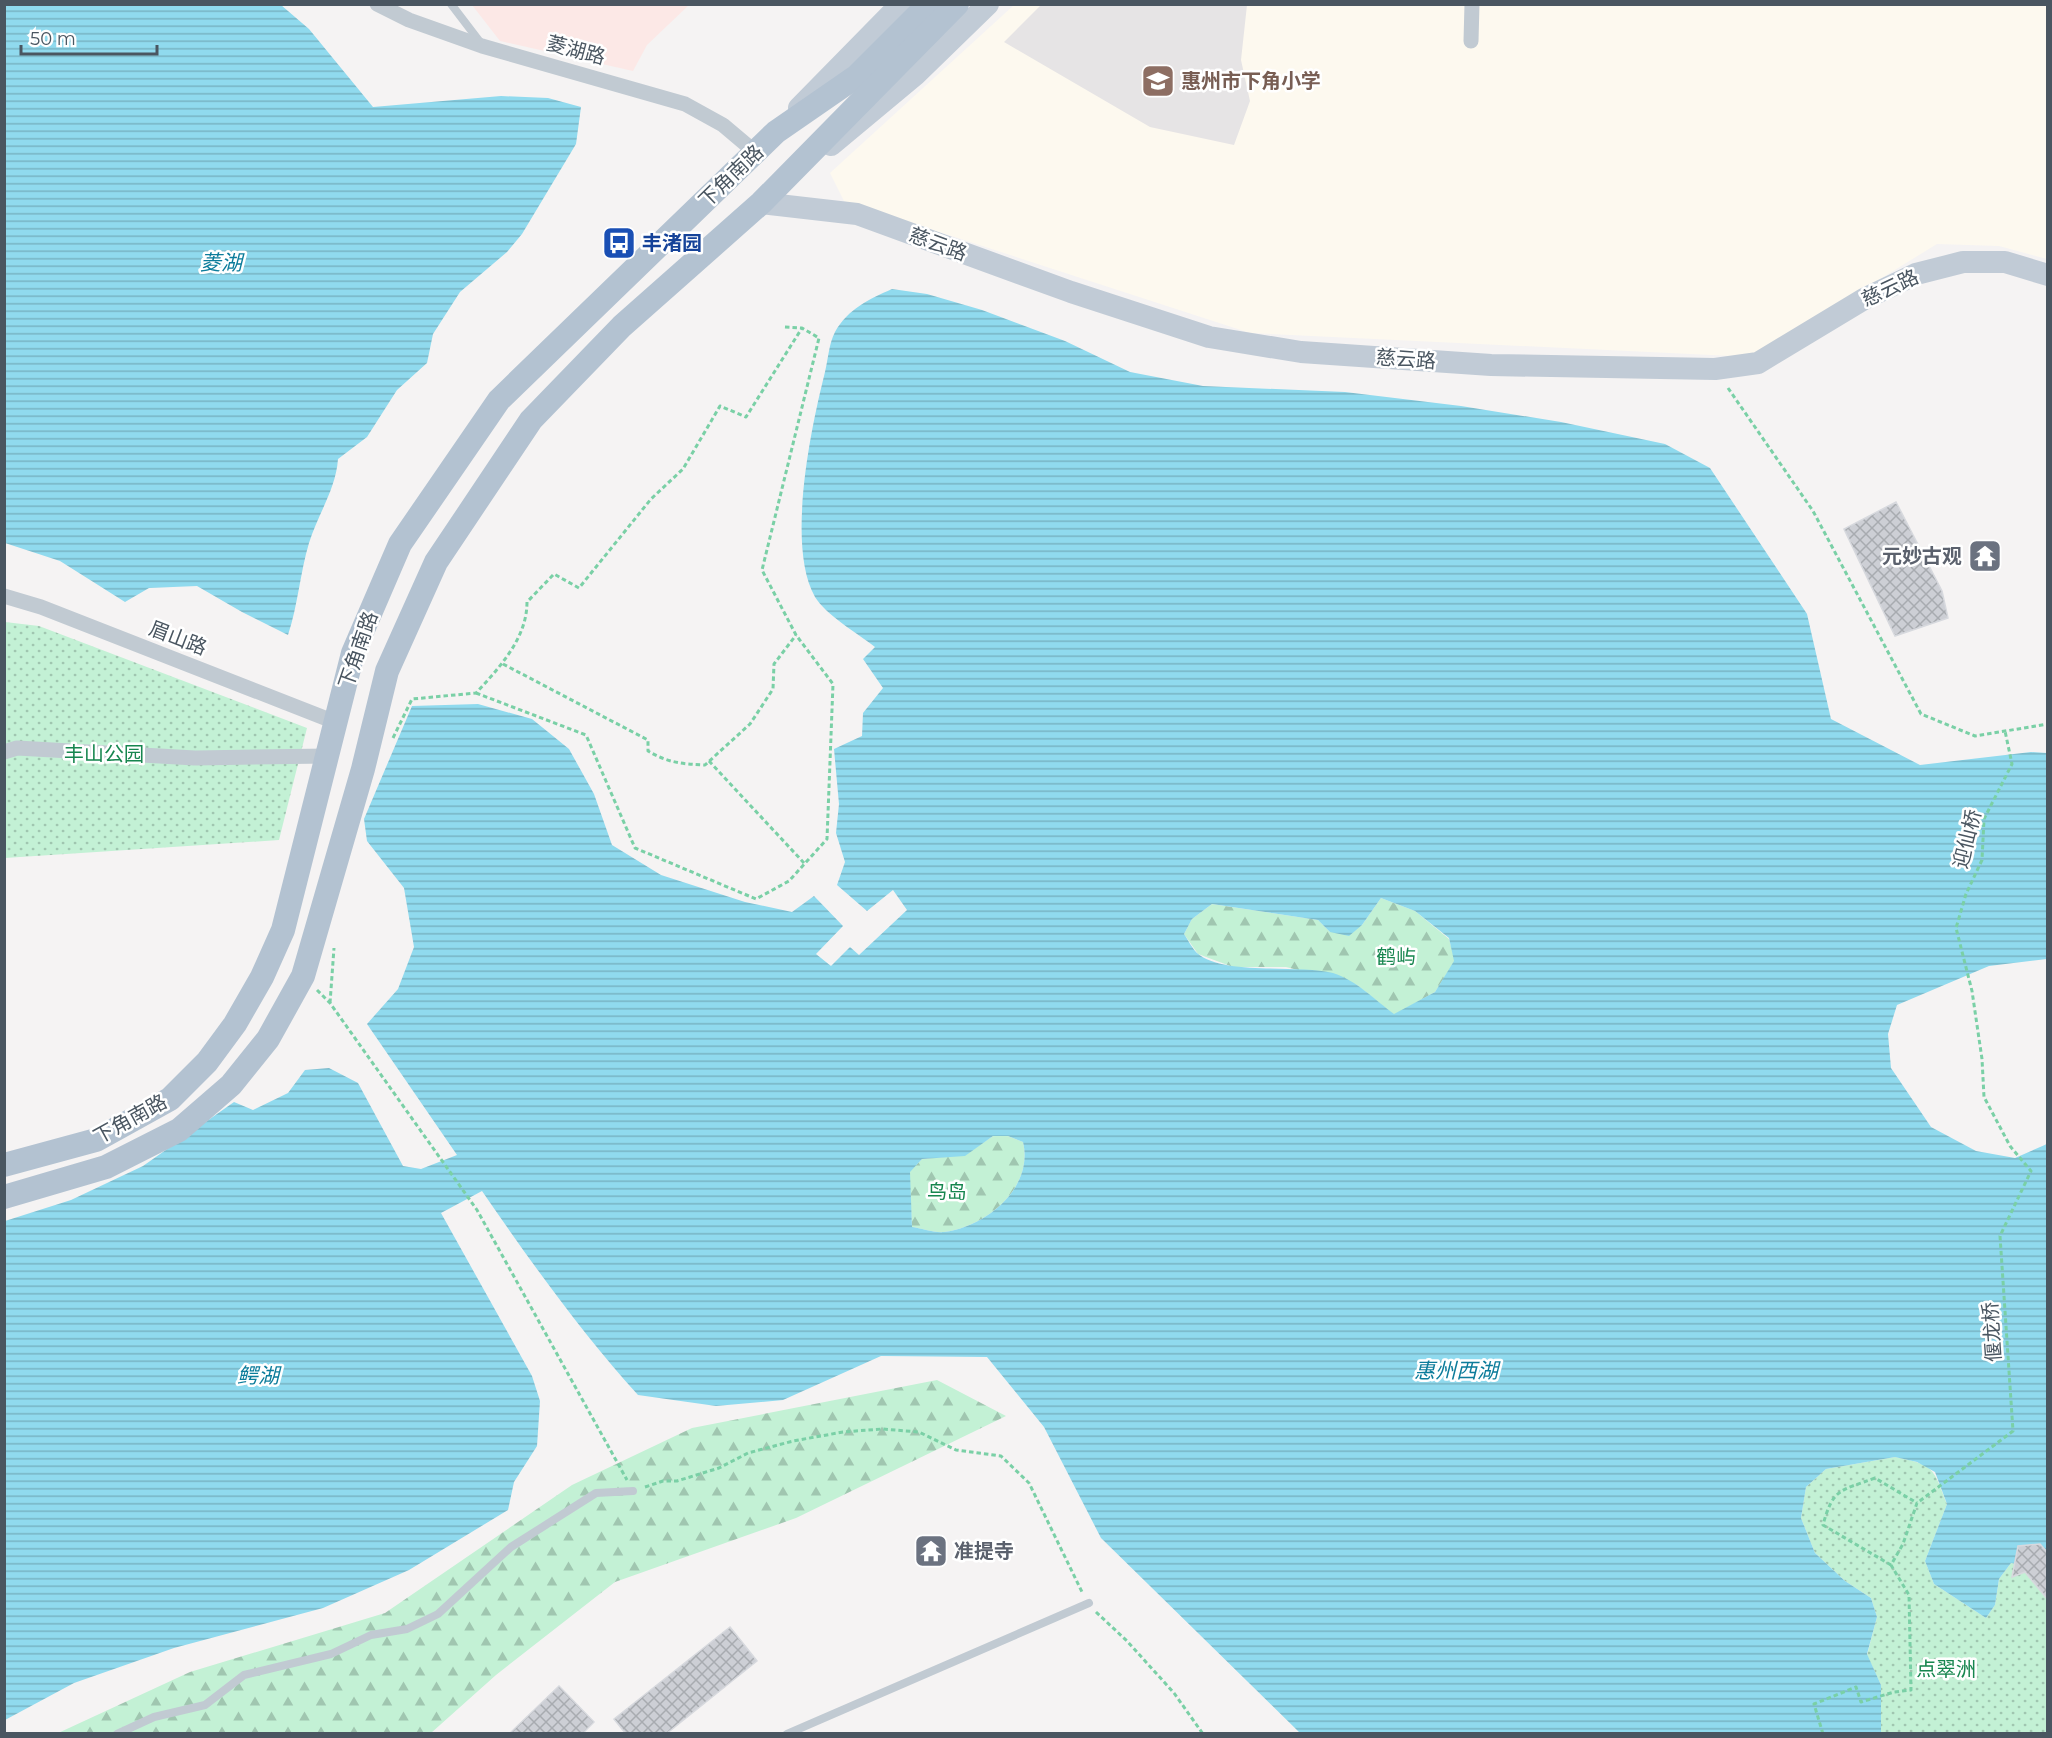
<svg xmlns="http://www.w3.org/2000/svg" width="2052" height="1738" font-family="Montserrat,'Noto Sans SC',sans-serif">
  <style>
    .commercial { fill: #fdf9ef }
    .education { fill: #e6e4e5 }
    .medical { fill: #fce8e6 }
    .forest { fill: url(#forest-firs) }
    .park { fill: url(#park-dots) }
    .water { fill: url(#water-rules); fill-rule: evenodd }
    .building { fill: url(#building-cross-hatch); stroke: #d7d9de; stroke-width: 1.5 }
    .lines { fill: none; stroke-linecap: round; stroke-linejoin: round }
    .path { stroke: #7ad0a6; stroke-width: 3; stroke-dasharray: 4.5 3; stroke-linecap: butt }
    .lane { stroke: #c1cad2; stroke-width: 8 }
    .street { stroke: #c1cad2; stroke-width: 15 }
    .secondary { stroke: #c1cbd6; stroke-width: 22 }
    .primary { stroke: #b3c2d1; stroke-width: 24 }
    .labels { text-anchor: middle; stroke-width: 5; stroke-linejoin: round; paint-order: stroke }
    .street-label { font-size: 20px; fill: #4a5661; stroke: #fff }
    .education-label { font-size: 20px; font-weight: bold; fill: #785e54; stroke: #fff; text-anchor: start }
    .transit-label { font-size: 20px; font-weight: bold; fill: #164399; stroke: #fff; text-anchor: start }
    .worship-label { font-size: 20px; font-weight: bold; fill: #5b616d; stroke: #fff; text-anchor: end }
    .park-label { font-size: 20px; fill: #17864f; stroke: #fff }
    .water-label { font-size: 21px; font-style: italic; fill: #0c7c9b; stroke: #fff }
  </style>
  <defs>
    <pattern id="forest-firs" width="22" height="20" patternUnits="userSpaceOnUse" patternTransform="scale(1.5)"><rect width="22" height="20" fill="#c3f1d5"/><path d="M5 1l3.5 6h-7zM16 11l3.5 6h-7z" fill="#a0c6b0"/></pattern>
    <pattern id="park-dots" width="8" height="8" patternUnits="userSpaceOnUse" patternTransform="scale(1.5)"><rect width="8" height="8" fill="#c3f1d5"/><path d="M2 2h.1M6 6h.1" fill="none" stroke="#a0c6b0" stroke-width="1.8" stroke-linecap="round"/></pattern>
    <pattern id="water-rules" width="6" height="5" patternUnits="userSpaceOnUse" patternTransform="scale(1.5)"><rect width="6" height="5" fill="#90daee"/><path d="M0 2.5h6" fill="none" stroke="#78b4c4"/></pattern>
    <pattern id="building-cross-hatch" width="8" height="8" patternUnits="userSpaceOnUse" patternTransform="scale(1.5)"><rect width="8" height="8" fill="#cdcfd5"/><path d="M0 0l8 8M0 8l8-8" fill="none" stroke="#a8abb0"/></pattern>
  </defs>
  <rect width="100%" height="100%" fill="#f5f3f3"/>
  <polygon class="commercial" points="1014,5 2047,5 2047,259 1999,246 1937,244 1753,357 1250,333 844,201 830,173"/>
  <polygon class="education" points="1041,5 1247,5 1241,60 1250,101 1234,145 1150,127 1004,42"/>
  <polygon class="medical" points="472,5 689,5 647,45 633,71 500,41"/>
  <g class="forest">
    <polygon points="1381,898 1415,911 1449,939 1455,961 1435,992 1394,1015 1357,985 1286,967 1233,967 1198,954 1184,934 1192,919 1212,904 1318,920 1330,932 1362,925"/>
    <path d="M993,1136h15l15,6c11,46 -37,85 -79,90 -10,1 -23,-4 -32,-5l-3,-55 13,-13 43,-4z"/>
    <polygon points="937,1380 1006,1416 796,1518 615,1582 496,1675 431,1733 56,1734 190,1672 385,1613 572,1485 692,1428"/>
  </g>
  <g class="park">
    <polygon points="5,622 39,626 307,728 279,840 5,858"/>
    <path d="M1895,1457c40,8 38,11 52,47l-22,57 9,23 52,34 9,-13 4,-26 12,-16 25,5 11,13v152h-166v-48l-14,-30 10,-38 -6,-19 -26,-17 -30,-28 -14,-35 5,-31 20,-18z"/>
  </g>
  <g class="water">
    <path d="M5,4l276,1 28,24 64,78 128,-11 47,2 33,9 -5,37 -54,90 -15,18 -47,40 -27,42 -6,29 -30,27 -30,47 -29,22c-2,30 -20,55 -29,84 -9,30 -11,62 -21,92l-46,-23 -45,-26 -48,2 -24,14 -65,-41 -55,-18z"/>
    <path d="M892,289l35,5 55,16 83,31 65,31 73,14 142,6 116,14 100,16 104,22 45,24 97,146 24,105 89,46 111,-13 16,1v206l-58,7 -92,39 -9,29 3,34 40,59 45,24 39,7 32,-14v437l-11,-13 -25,-5 -12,16 -4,26 -9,13 -52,-34 -9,-23 22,-57 -12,-32 -18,-10 -22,-5 -69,12 -20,18 -5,31 14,35 30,28 26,17 6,19 -10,37 14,31v48h-581l-199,-195 -57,-111 -57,-70 -106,-1 -98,44 -67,6 -78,-11c-58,-64 -107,-133 -156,-204l-41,22 91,163 8,25 -3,45 -23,36 -6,28 -99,60 -86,38 -149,40 -100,35 -69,37v-499l66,-21 72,-34 91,-64 19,8 35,-17 17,-23 24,-2 29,15 45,83 18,3 36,-14 -90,-131 31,-35 16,-42 -10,-59 -37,-47 -3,-22 48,-113 66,-2 54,15 37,30 25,45 18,51 49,30 84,27 47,10 22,-16 29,30 -27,28 15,12 19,-19 9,8 48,-45 -14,-20 -26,21 -30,-26 8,-23 -9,-29 3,-29 -5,-55 28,-13 1,-23 20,-25 -20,-29 12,-12c-18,-14 -49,-32 -60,-50 -29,-51 -4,-169 10,-225 3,-12 4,-29 10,-40 13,-23 34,-33 57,-43zM1381,898l34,13 34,27 5,23 -19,31 -41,22c-19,-14 -38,-34 -61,-41 -36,-9 -110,3 -136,-20 -5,-5 -9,-13 -13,-19l8,-15 20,-15 106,16 12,12 19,4 13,-11zM993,1136h15l15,6c11,46 -37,85 -79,90 -10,1 -23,-4 -32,-5l-2,-55 12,-13 43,-3z"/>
  </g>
  <g class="building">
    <polygon points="1896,502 1942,591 1948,618 1895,636 1844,529"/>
    <polygon points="2040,1544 2048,1553 2048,1600 2025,1572 2012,1577 2018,1546"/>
    <polygon points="730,1627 757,1661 666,1734 626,1734 614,1719"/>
    <polygon points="559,1686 594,1722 582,1734 509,1734"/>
  </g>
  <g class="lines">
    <g class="path">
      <polyline points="1728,388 1813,511 1921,714 1975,736 2048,724"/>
      <path d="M503,664l145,76v11c20,12 35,13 57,14l45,-41 23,-35 1,-25 22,-29"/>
      <polyline points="476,693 586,735 635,848 756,899 789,881 827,839 833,684 796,635 762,570 819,338 802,328 784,327"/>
      <path d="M393,738l19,-39 64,-6c24,-26 51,-55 51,-91l27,-28 25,14 72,-89 32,-30 37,-63 26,11 56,-89"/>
      <polyline points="709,761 804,863"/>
      <polyline points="317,990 330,1003 477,1210 627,1480"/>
      <polyline points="330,1003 334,948"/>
      <polyline points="645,1487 663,1481 677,1481 719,1468 748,1453 793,1441 843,1432 882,1429 919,1432 956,1450 1001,1456 1029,1483 1082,1592"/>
      <path d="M1891,1565l-68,-40c10,-37 17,-34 52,-47l42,25"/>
      <polyline points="1096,1612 1127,1641 1174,1693 1203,1734"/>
      <polyline points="1823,1734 1814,1704 1856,1687 1861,1702 1894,1692 1911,1690 1909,1595 1891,1565 1903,1544 1917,1503 2013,1431 2000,1236 2031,1171 2010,1146 1984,1097 1982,1059 1972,991 1956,928 1966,894 1982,860 1984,819 2012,764 2005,731"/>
    </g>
    <g class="lane">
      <polyline points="451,4 480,42"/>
      <polyline points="117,1734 154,1717 205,1705 244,1675 331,1654 371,1635 407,1629 438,1614 511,1547 596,1493 633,1491"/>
      <polyline points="787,1734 1089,1603"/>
    </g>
    <g class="street">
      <polyline points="377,4 409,20 482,46 685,104 723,125 755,152"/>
      <polyline points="1471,41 1472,4"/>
      <polyline points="4,596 41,607 335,722"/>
      <polyline points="4,752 17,748 195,758 328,756"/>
    </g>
    <g class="secondary">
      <polyline points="799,108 901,4"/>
      <polyline points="831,145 915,75 988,4"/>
      <polyline points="761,203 857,214 1071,292 1209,337 1301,352 1491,365 1715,369 1758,363 1864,299 1916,274 1963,262 2005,262 2048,275"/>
    </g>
    <g class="primary">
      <polyline points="4,1165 96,1140 170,1099 207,1062 235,1024 262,977 283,930 353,653 400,544 499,400 776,132 857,76 929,4"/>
      <polyline points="4,1197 106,1167 179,1130 231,1085 268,1039 303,976 363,769 387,671 436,562 531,420 622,326 761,203 957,4"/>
    </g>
  </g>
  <defs>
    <symbol id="school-square" viewBox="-11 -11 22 22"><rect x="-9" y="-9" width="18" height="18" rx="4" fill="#8d6e63" stroke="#fff"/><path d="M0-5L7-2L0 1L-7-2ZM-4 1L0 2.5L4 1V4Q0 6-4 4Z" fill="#fff"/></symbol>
    <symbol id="bus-square" viewBox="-11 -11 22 22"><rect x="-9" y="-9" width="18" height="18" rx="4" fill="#1a4fb4" stroke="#fff"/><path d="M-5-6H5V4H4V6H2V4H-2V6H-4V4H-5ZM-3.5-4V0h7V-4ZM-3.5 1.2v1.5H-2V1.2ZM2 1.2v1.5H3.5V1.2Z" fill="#fff"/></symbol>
    <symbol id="temple-square" viewBox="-11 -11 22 22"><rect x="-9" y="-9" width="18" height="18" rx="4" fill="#6b7280" stroke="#fff"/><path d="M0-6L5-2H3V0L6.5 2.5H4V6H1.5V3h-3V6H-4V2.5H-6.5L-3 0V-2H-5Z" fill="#fff"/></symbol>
  </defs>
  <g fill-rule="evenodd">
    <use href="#school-square" x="1139" y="62" width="38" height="38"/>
    <use href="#bus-square" x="600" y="224" width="38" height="38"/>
    <use href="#temple-square" x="1966" y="537" width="38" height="38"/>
    <use href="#temple-square" x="912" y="1532" width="38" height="38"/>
  </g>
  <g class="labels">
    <g class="street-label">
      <text transform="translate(576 50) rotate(15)" y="7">菱湖路</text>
      <text transform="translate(731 176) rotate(-44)" y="7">下角南路</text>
      <text transform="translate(938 244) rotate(20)" y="7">慈云路</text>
      <text transform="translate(1890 288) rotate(-25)" y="7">慈云路</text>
      <text transform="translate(1406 359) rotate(4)" y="7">慈云路</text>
      <text transform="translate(178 638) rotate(21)" y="7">眉山路</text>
      <text transform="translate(358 650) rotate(-71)" y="7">下角南路</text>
      <text transform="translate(1967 839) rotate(-76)" y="7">迎仙桥</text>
      <text transform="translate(130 1119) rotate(-29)" y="7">下角南路</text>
      <text transform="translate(1992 1332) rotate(-94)" y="7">偃龙桥</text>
    </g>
    <g class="education-label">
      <text x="1181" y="88">惠州市下角小学</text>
    </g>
    <g class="transit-label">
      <text x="642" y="250">丰渚园</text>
    </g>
    <g class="worship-label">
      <text x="1962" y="563">元妙古观</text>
      <text x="954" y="1558" text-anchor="start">准提寺</text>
    </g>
    <g class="park-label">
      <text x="104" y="761">丰山公园</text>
      <text x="1396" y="964">鹤屿</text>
      <text x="947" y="1199">鸟岛</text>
      <text x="1946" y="1676">点翠洲</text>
    </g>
    <g class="water-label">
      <text x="221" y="270">菱湖</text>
      <text x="1456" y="1378">惠州西湖</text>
      <text x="258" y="1383">鳄湖</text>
    </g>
  </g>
  <rect width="2052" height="1738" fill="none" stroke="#4a5661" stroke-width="12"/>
  <path d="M21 45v9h136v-9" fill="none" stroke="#4a5661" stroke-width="3"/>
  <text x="30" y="45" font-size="18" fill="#4a5661" stroke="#ffffff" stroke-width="4.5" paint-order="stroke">50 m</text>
</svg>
